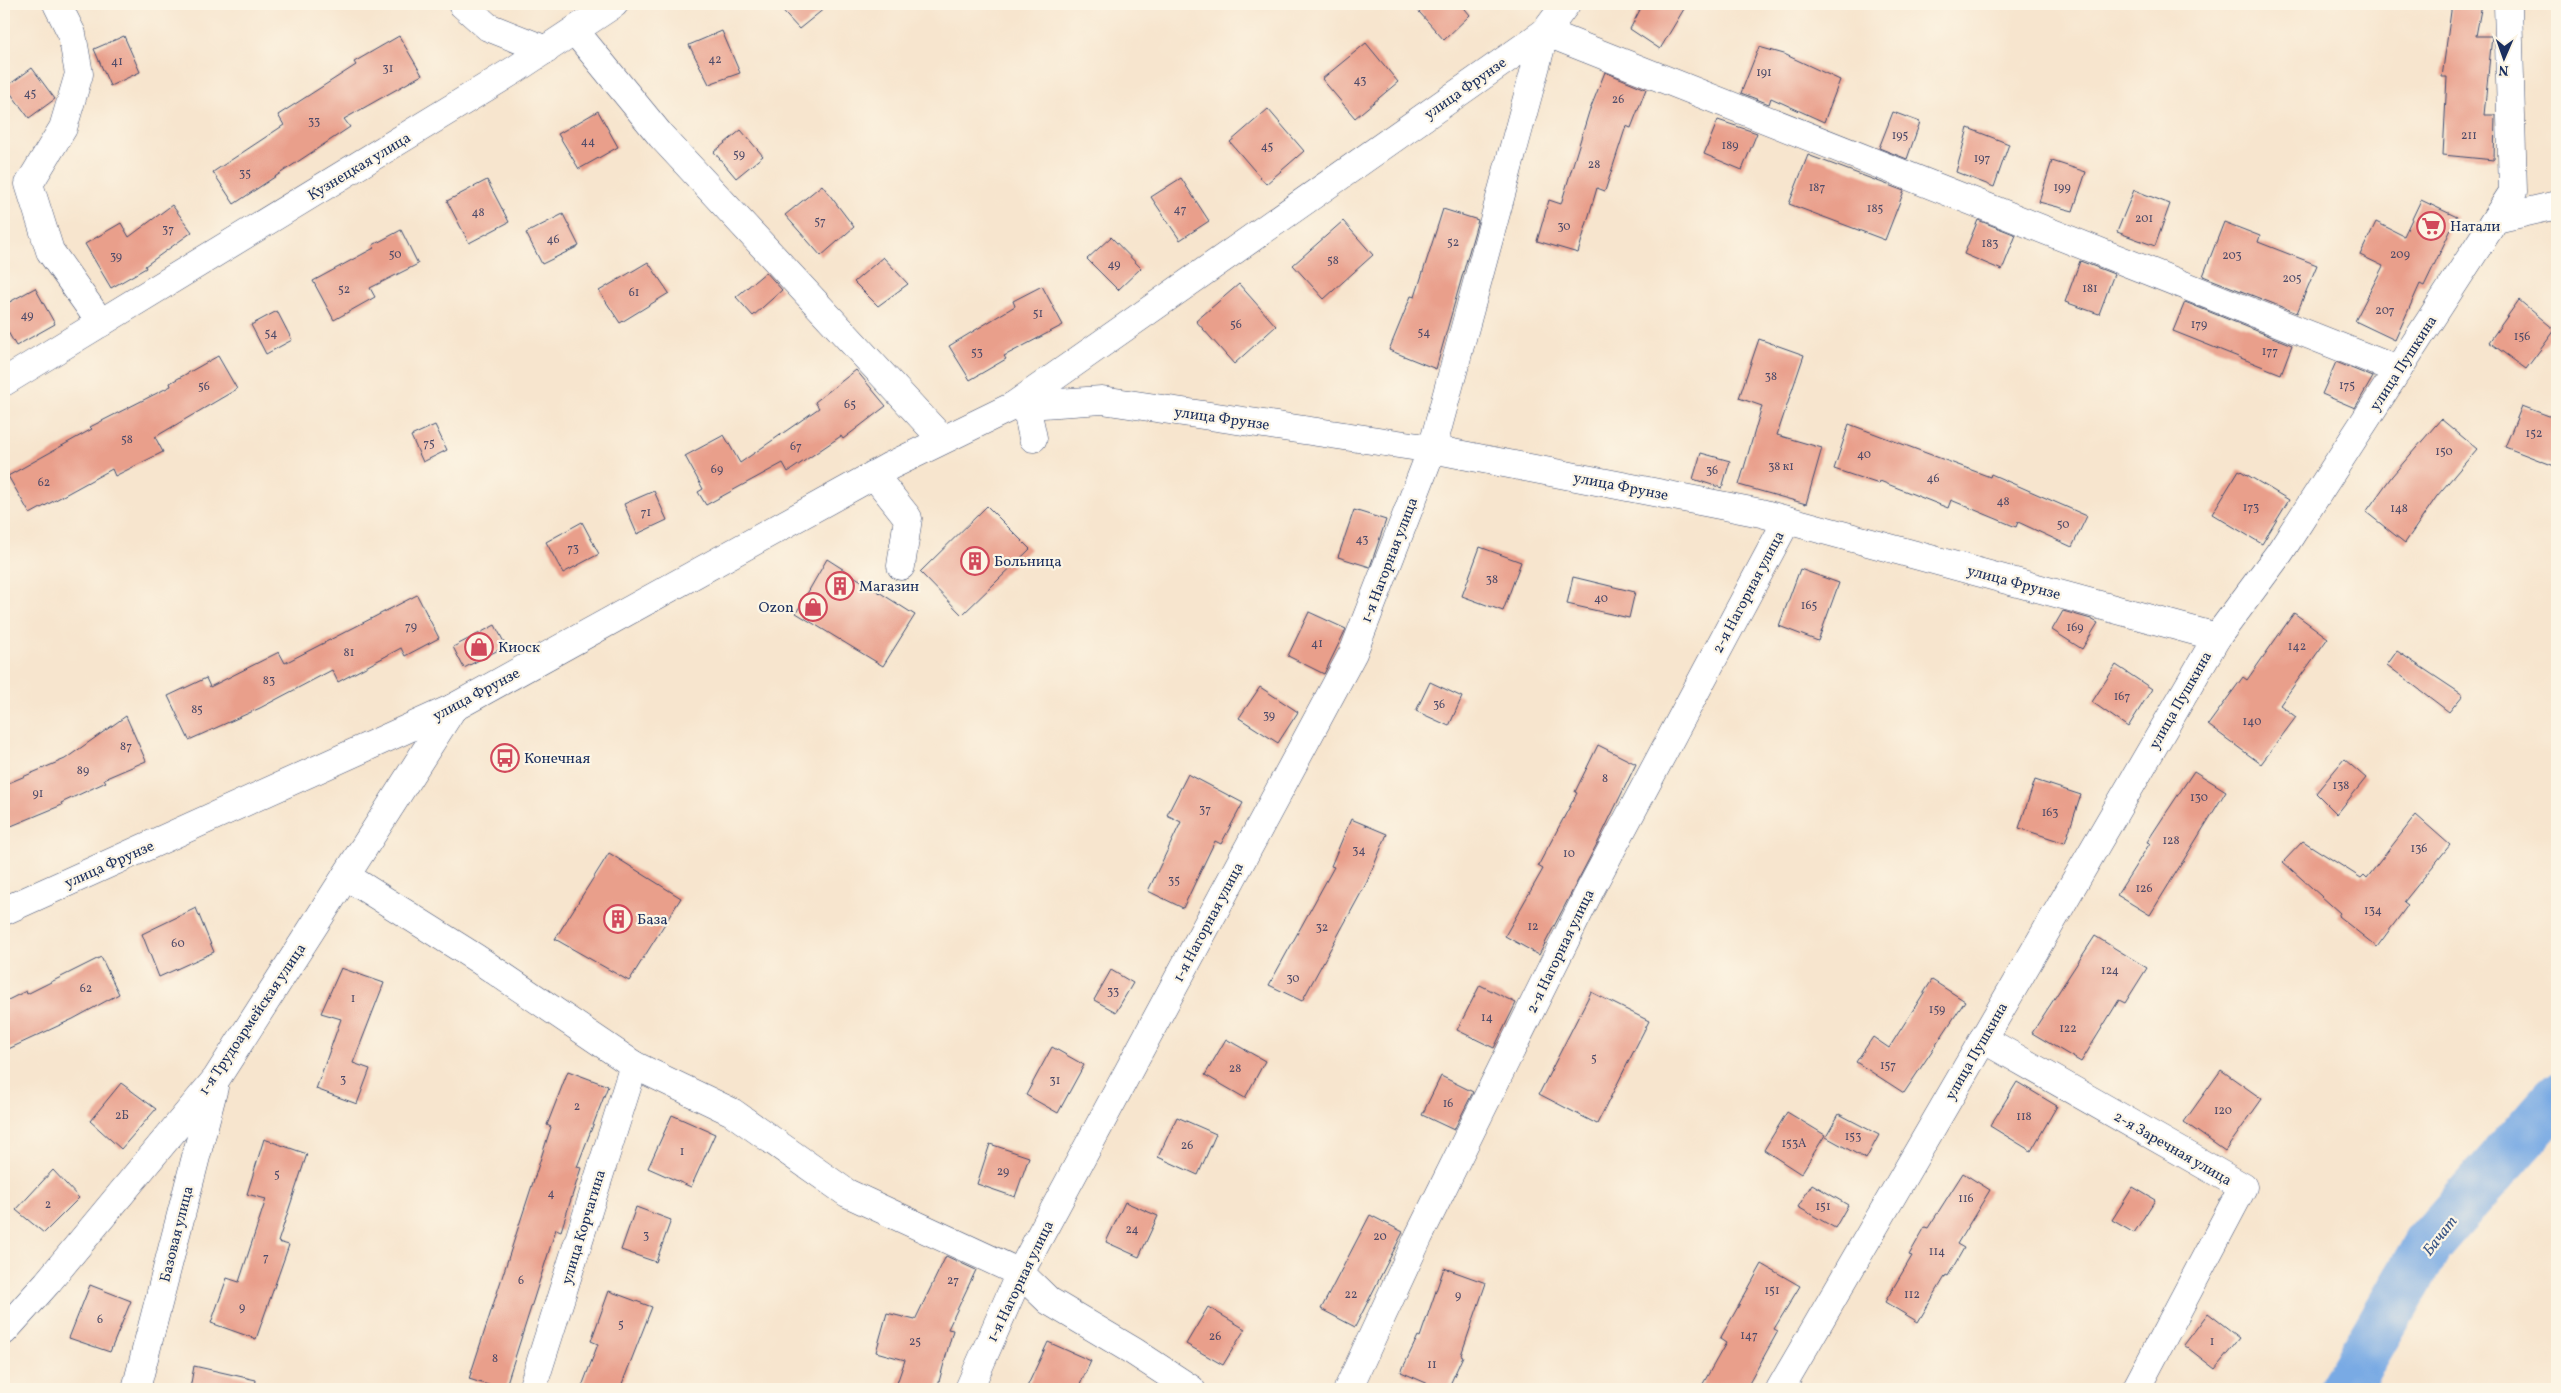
<svg xmlns="http://www.w3.org/2000/svg" width="2561" height="1393" font-family="Vollkorn,serif">
  <style>
    .lines { fill: none; stroke-linecap: round; stroke-linejoin: round }
    .river { stroke: #79aae4; stroke-width: 50 }
    .building { fill: #e99f8b }
    .minor-casing { stroke: #3c4a6f; stroke-width: 29 }
    .minor { stroke: #fff; stroke-width: 28 }
    .labels { text-anchor: middle; stroke-width: 4.5; stroke-linejoin: round; paint-order: stroke }
    .number-label { font-size: 12px; fill: #4e4b69 }
    .street-label { font-size: 15px; fill: #1b2f5e; stroke: #fcf5e5 }
    .poi-label { font-size: 15px; fill: #1b2f5e; stroke: #fcf5e5; text-anchor: start }
    .water-label { font-size: 16px; font-style: italic; fill: #375486; stroke: #fcf5e5 }
  </style>
  <rect width="100%" height="100%" fill="#fcf5e5"/>
  <filter id="ink" filterUnits="userSpaceOnUse"><feTurbulence type="fractalNoise" baseFrequency=".02" numOctaves="2"/><feDisplacementMap in="SourceGraphic" scale="10" xChannelSelector="R" yChannelSelector="G"/><feConvolveMatrix kernelMatrix="1 2 1 2 8 2 1 2 1" color-interpolation-filters="sRGB"/></filter>
  <filter id="wash" filterUnits="userSpaceOnUse"><feTurbulence type="fractalNoise" baseFrequency=".0096" numOctaves="4" result="noise"/><feDisplacementMap in="SourceGraphic" scale="20" xChannelSelector="R" yChannelSelector="G"/><feGaussianBlur stdDeviation="1.12" result="paint"/><feColorMatrix in="noise" values="0 0 0 0 0 0 0 0 0 0 0 0 0 0 0 0 0 1.4 0 .05"/><feComposite in="paint" operator="in"/></filter>
  <g filter="url(#wash)">
    <rect width="100%" height="100%" fill="#f7e5ce"/>
    <g class="lines">
      <polyline class="river" points="2344,1389 2429,1243 2557,1098"/>
    </g>
    <g id="blocks">
      <g class="building">
        <polygon points="776,4 830,4 799,29"/>
        <polygon points="1412,4 1461,4 1470,15 1444,40"/>
        <polygon points="1643,4 1687,4 1660,49 1630,29"/>
        <polygon points="2452,4 2482,4 2476,36 2492,36 2484,115 2495,115 2494,160 2443,155 2447,77 2442,77"/>
        <polygon points="722,31 740,73 709,84 689,45"/>
        <polygon points="124,36 140,72 110,86 94,49"/>
        <polygon points="399,36 422,75 344,119 350,127 234,204 213,172 284,125 278,115 356,65 354,62"/>
        <polygon points="1366,43 1398,82 1355,118 1322,79"/>
        <polygon points="1759,47 1784,54 1840,80 1824,122 1771,98 1769,104 1741,93"/>
        <polygon points="32,68 55,99 29,118 6,87"/>
        <polygon points="1605,72 1646,89 1631,128 1626,126 1605,191 1597,188 1578,253 1537,241 1549,200 1561,204 1589,112"/>
        <polygon points="1268,109 1304,151 1266,184 1230,142"/>
        <polygon points="598,111 618,147 579,169 558,134"/>
        <polygon points="1893,112 1920,122 1907,159 1879,148"/>
        <polygon points="1718,120 1757,133 1742,170 1704,154"/>
        <polygon points="1968,128 2009,144 1994,187 1956,172"/>
        <polygon points="741,130 763,156 736,178 714,152"/>
        <polygon points="1808,155 1904,191 1885,240 1789,204"/>
        <polygon points="2052,161 2086,172 2073,211 2039,202"/>
        <polygon points="1181,178 1209,221 1180,240 1151,197"/>
        <polygon points="487,180 509,222 469,243 447,201"/>
        <polygon points="822,185 854,227 821,256 785,215"/>
        <polygon points="2134,190 2170,204 2155,246 2117,232"/>
        <polygon points="2421,200 2457,217 2424,286 2420,284 2395,340 2355,321 2383,266 2360,255 2376,222 2404,236"/>
        <polygon points="172,205 192,232 145,266 146,268 111,288 85,244 121,223 129,237"/>
        <polygon points="1443,209 1478,220 1436,369 1389,350 1411,296 1415,297"/>
        <polygon points="563,214 579,246 542,264 526,233"/>
        <polygon points="1978,220 2016,235 2002,270 1964,254"/>
        <polygon points="1343,221 1373,255 1324,299 1293,265"/>
        <polygon points="2224,222 2260,236 2258,242 2317,265 2297,313 2203,276"/>
        <polygon points="401,230 418,264 370,288 375,297 334,320 313,281 374,248 373,245"/>
        <polygon points="1111,237 1141,268 1118,290 1087,259"/>
        <polygon points="883,257 908,284 878,306 854,282"/>
        <polygon points="2080,261 2114,274 2099,314 2065,302"/>
        <polygon points="648,262 669,293 620,323 599,291"/>
        <polygon points="766,272 782,290 753,316 736,297"/>
        <polygon points="1239,284 1276,326 1234,364 1196,321"/>
        <polygon points="1042,286 1063,325 1004,356 1006,359 970,380 949,346 1015,306 1013,301"/>
        <polygon points="35,288 55,324 16,346 4,325 4,305"/>
        <polygon points="2519,300 2555,330 2526,369 2489,342"/>
        <polygon points="2185,302 2292,345 2281,374 2173,331"/>
        <polygon points="277,311 292,340 266,354 251,325"/>
        <polygon points="1759,339 1804,355 1777,435 1822,448 1806,504 1739,485 1762,406 1739,398"/>
        <polygon points="218,356 237,389 155,437 163,452 115,476 112,469 30,514 8,476 92,429 90,427 171,386 170,383"/>
        <polygon points="2336,362 2373,377 2355,408 2322,394"/>
        <polygon points="856,370 886,406 843,439 841,436 788,472 783,463 706,505 698,492 703,489 685,456 724,435 740,463 819,408 815,402"/>
        <polygon points="2522,406 2557,419 2557,467 2505,447"/>
        <polygon points="2441,419 2477,449 2437,496 2405,543 2366,512 2392,476"/>
        <polygon points="1849,424 1990,477 1991,474 2087,516 2072,547 2018,522 2016,527 1951,500 1948,508 1880,481 1879,484 1834,469"/>
        <polygon points="435,425 447,450 423,462 411,436"/>
        <polygon points="1701,453 1730,461 1722,488 1693,479"/>
        <polygon points="2239,470 2289,500 2262,544 2212,514"/>
        <polygon points="654,491 667,520 637,534 624,504"/>
        <polygon points="987,506 1030,549 962,615 920,572"/>
        <polygon points="1354,510 1386,520 1370,567 1338,557"/>
        <polygon points="582,522 599,554 563,573 546,542"/>
        <polygon points="1480,547 1521,562 1503,611 1462,596"/>
        <polygon points="827,559 915,615 883,666 796,613"/>
        <polygon points="1800,569 1839,583 1818,641 1779,626"/>
        <polygon points="1573,577 1635,592 1629,618 1567,604"/>
        <polygon points="417,595 439,638 405,656 401,648 338,682 332,670 260,708 189,740 168,696 206,678 210,687 279,652 285,663"/>
        <polygon points="2063,611 2091,619 2098,623 2082,649 2052,630"/>
        <polygon points="1309,612 1346,629 1324,674 1288,656"/>
        <polygon points="2294,613 2328,638 2280,705 2296,717 2261,764 2208,725 2243,677 2247,680"/>
        <polygon points="495,625 506,646 464,668 453,647"/>
        <polygon points="2397,651 2463,695 2449,712 2387,665"/>
        <polygon points="2116,665 2152,689 2128,727 2092,702"/>
        <polygon points="1430,682 1462,697 1449,726 1416,711"/>
        <polygon points="1260,687 1298,712 1278,743 1239,718"/>
        <polygon points="126,716 146,761 104,779 106,782 61,803 62,805 4,829 4,785 65,759"/>
        <polygon points="1598,745 1636,764 1599,840 1539,955 1505,936 1543,869 1538,866 1577,793 1575,792"/>
        <polygon points="2344,759 2366,778 2337,814 2316,793"/>
        <polygon points="2194,771 2226,791 2150,915 2117,895 2150,843 2147,842 2162,819"/>
        <polygon points="1188,774 1243,803 1221,844 1215,841 1183,908 1148,891 1181,822 1167,815"/>
        <polygon points="2035,780 2081,795 2065,843 2019,828"/>
        <polygon points="2416,815 2450,845 2404,902 2408,905 2377,947 2338,916 2340,913 2283,862 2303,841 2361,878 2364,875 2367,878"/>
        <polygon points="1351,819 1387,834 1367,882 1302,1001 1269,985 1334,867 1331,866"/>
        <polygon points="609,853 681,898 629,981 555,939"/>
        <polygon points="196,908 214,952 159,977 142,934"/>
        <polygon points="2095,936 2147,968 2125,1003 2119,1000 2081,1062 2032,1033"/>
        <polygon points="101,957 119,994 73,1019 4,1051 4,1002 26,991 27,994"/>
        <polygon points="341,968 384,983 353,1063 370,1069 357,1104 316,1089 341,1019 321,1013"/>
        <polygon points="1111,970 1133,983 1116,1012 1094,1000"/>
        <polygon points="1932,980 1965,1001 1904,1093 1856,1062 1873,1037 1889,1048"/>
        <polygon points="1480,985 1516,1003 1494,1048 1457,1030"/>
        <polygon points="1591,992 1649,1021 1597,1124 1539,1094"/>
        <polygon points="1226,1039 1265,1061 1245,1098 1205,1075"/>
        <polygon points="1052,1047 1084,1065 1058,1113 1026,1095"/>
        <polygon points="2221,1070 2262,1099 2225,1151 2184,1122"/>
        <polygon points="568,1071 608,1086 577,1167 581,1168 561,1231 556,1229 505,1389 501,1389 469,1379 551,1127 547,1125"/>
        <polygon points="1441,1076 1473,1092 1454,1130 1422,1115"/>
        <polygon points="2017,1082 2057,1106 2031,1151 1990,1126"/>
        <polygon points="121,1083 156,1109 121,1149 90,1121"/>
        <polygon points="1787,1112 1825,1135 1801,1174 1764,1150"/>
        <polygon points="1839,1114 1879,1135 1866,1159 1826,1137"/>
        <polygon points="672,1115 715,1134 691,1187 648,1168"/>
        <polygon points="1177,1117 1216,1134 1198,1175 1158,1157"/>
        <polygon points="264,1139 307,1154 278,1242 289,1245 256,1339 211,1323 227,1278 239,1282 266,1199 247,1194"/>
        <polygon points="990,1144 1029,1157 1015,1197 977,1184"/>
        <polygon points="53,1170 79,1198 44,1233 16,1210"/>
        <polygon points="1963,1173 1990,1190 1957,1244 1964,1248 1948,1276 1946,1275 1918,1322 1885,1302 1912,1256 1909,1255 1925,1227 1928,1228"/>
        <polygon points="1812,1184 1848,1205 1835,1228 1798,1207"/>
        <polygon points="2133,1187 2155,1200 2134,1233 2112,1220"/>
        <polygon points="1125,1202 1158,1216 1139,1257 1106,1242"/>
        <polygon points="636,1207 671,1220 656,1262 621,1250"/>
        <polygon points="1370,1215 1403,1232 1355,1327 1321,1309"/>
        <polygon points="946,1256 976,1270 948,1329 953,1330 937,1389 895,1389 905,1360 876,1352 887,1313 915,1320"/>
        <polygon points="1762,1264 1800,1286 1774,1329 1778,1331 1746,1389 1700,1389 1726,1343 1720,1339"/>
        <polygon points="1444,1268 1486,1283 1461,1355 1463,1356 1448,1389 1440,1389 1401,1372 1418,1336 1420,1337"/>
        <polygon points="90,1285 131,1301 110,1352 69,1338"/>
        <polygon points="609,1291 652,1307 620,1389 581,1389 598,1344 591,1341"/>
        <polygon points="1208,1307 1245,1329 1223,1365 1186,1344"/>
        <polygon points="2208,1313 2240,1338 2215,1369 2184,1345"/>
        <polygon points="1048,1342 1091,1361 1078,1389 1026,1389"/>
        <polygon points="194,1366 256,1380 255,1389 190,1389"/>
      </g>
    </g>
  </g>
  <g filter="url(#ink)">
    <use href="#blocks" fill-opacity="0" stroke="#3c4a6f" stroke-width="1"/>
    <g class="lines">
      <defs>
        <g id="minor">
          <polyline points="57,4 72,34 79,74 63,128 29,184 50,251 101,323"/>
          <polyline points="462,4 488,27 546,50"/>
          <polyline points="575,31 661,136 942,439"/>
          <polyline points="2496,219 2557,205"/>
          <polyline points="4,382 516,69 614,4"/>
          <polyline points="1026,405 1033,438"/>
          <polyline points="1013,406 1545,32 1566,4"/>
          <polyline points="874,475 908,518 901,566"/>
          <polyline points="346,876 476,958 634,1065 732,1112 847,1193 1020,1273 1049,1301 1133,1351 1191,1389"/>
          <polyline points="4,911 453,708 890,466 1013,406 1102,400 1432,449 1761,513 2217,637"/>
          <polyline points="1983,1039 2243,1187 2136,1389"/>
          <polyline points="4,1331 47,1283 216,1079 453,708"/>
          <polyline points="136,1389 214,1087"/>
          <polyline points="532,1389 634,1065"/>
          <polyline points="969,1389 1020,1273 1353,653 1432,449 1545,32 2398,370"/>
          <polyline points="1348,1389 1419,1236 1591,888 1787,520"/>
          <polyline points="1780,1389 2217,637 2280,552 2513,192 2508,4"/>
        </g>
      </defs>
      <use href="#minor" class="minor-casing"/>
      <use href="#minor" class="minor"/>
    </g>
  </g>
  <defs>
    <symbol id="supermarket-ring" viewBox="-11 -11 22 22"><circle r="9.5" fill="#fcf5e5" stroke="#d1495b" stroke-width="1.5"/><path d="M-6-5.5h2.5l.6 2H6L4.5 2H-2.5L-4.4-4H-6ZM-1.5 3.2a1.3 1.3 0 1 0 .1 0ZM3 3.2a1.3 1.3 0 1 0 .1 0Z" fill="#d1495b"/></symbol>
    <symbol id="building-ring" viewBox="-11 -11 22 22"><circle r="9.5" fill="#fcf5e5" stroke="#d1495b" stroke-width="1.5"/><path d="M-4-6H4V6H1V3H-1V6H-4ZM-2.5-4.3h1.7v1.8h-1.7ZM.8-4.3h1.7v1.8H.8ZM-2.5-1h1.7V.8h-1.7ZM.8-1h1.7V.8H.8Z" fill="#d1495b"/></symbol>
    <symbol id="shop-ring" viewBox="-11 -11 22 22"><circle r="9.5" fill="#fcf5e5" stroke="#d1495b" stroke-width="1.5"/><path d="M-5-2.5h2.3a2.7 3.5 0 0 1 5.4 0H5L5.5 6h-11ZM-1.5-2.5h3a1.5 2.3 0 0 0-3 0Z" fill="#d1495b"/></symbol>
    <symbol id="bus-ring" viewBox="-11 -11 22 22"><circle r="9.5" fill="#fcf5e5" stroke="#d1495b" stroke-width="1.5"/><path d="M-5-6H5V4H4V6H2V4H-2V6H-4V4H-5ZM-3.5-4V0h7V-4ZM-3.5 1.2v1.5H-2V1.2ZM2 1.2v1.5H3.5V1.2Z" fill="#d1495b"/></symbol>
  </defs>
  <g fill-rule="evenodd">
    <use href="#supermarket-ring" x="2415" y="210" width="32" height="32"/>
    <use href="#building-ring" x="959" y="545" width="32" height="32"/>
    <use href="#building-ring" x="824" y="570" width="32" height="32"/>
    <use href="#shop-ring" x="797" y="591" width="32" height="32"/>
    <use href="#shop-ring" x="463" y="631" width="32" height="32"/>
    <use href="#bus-ring" x="489" y="742" width="32" height="32"/>
    <use href="#building-ring" x="602" y="903" width="32" height="32"/>
  </g>
  <g class="labels">
    <g class="number-label">
      <text x="715" y="63">42</text>
      <text x="117" y="65">41</text>
      <text x="388" y="72">31</text>
      <text x="1764" y="76">191</text>
      <text x="1360" y="84">43</text>
      <text x="30" y="97">45</text>
      <text x="1618" y="103">26</text>
      <text x="314" y="125">33</text>
      <text x="1900" y="139">195</text>
      <text x="2469" y="139">211</text>
      <text x="588" y="145">44</text>
      <text x="1730" y="149">189</text>
      <text x="1267" y="150">45</text>
      <text x="739" y="158">59</text>
      <text x="1982" y="162">197</text>
      <text x="1594" y="168">28</text>
      <text x="245" y="177">35</text>
      <text x="1817" y="191">187</text>
      <text x="2062" y="191">199</text>
      <text x="1875" y="212">185</text>
      <text x="1180" y="213">47</text>
      <text x="478" y="216">48</text>
      <text x="2144" y="222">201</text>
      <text x="820" y="225">57</text>
      <text x="1564" y="230">30</text>
      <text x="168" y="233">37</text>
      <text x="553" y="243">46</text>
      <text x="1453" y="246">52</text>
      <text x="1990" y="247">183</text>
      <text x="395" y="258">50</text>
      <text x="2400" y="258">209</text>
      <text x="2232" y="259">203</text>
      <text x="116" y="260">39</text>
      <text x="1333" y="264">58</text>
      <text x="1114" y="268">49</text>
      <text x="2292" y="282">205</text>
      <text x="2090" y="292">181</text>
      <text x="344" y="293">52</text>
      <text x="634" y="296">61</text>
      <text x="2385" y="314">207</text>
      <text x="1038" y="317">51</text>
      <text x="27" y="319">49</text>
      <text x="1236" y="328">56</text>
      <text x="2199" y="328">179</text>
      <text x="1424" y="336">54</text>
      <text x="271" y="337">54</text>
      <text x="2522" y="340">156</text>
      <text x="2270" y="355">177</text>
      <text x="977" y="356">53</text>
      <text x="1771" y="380">38</text>
      <text x="2347" y="389">175</text>
      <text x="204" y="390">56</text>
      <text x="850" y="408">65</text>
      <text x="2534" y="437">152</text>
      <text x="127" y="443">58</text>
      <text x="429" y="447">75</text>
      <text x="796" y="450">67</text>
      <text x="2444" y="455">150</text>
      <text x="1864" y="458">40</text>
      <text x="1781" y="470">38 к1</text>
      <text x="717" y="473">69</text>
      <text x="1712" y="474">36</text>
      <text x="1933" y="482">46</text>
      <text x="44" y="486">62</text>
      <text x="2003" y="505">48</text>
      <text x="2251" y="511">173</text>
      <text x="2399" y="512">148</text>
      <text x="646" y="516">71</text>
      <text x="2063" y="528">50</text>
      <text x="1362" y="543">43</text>
      <text x="573" y="552">73</text>
      <text x="1492" y="583">38</text>
      <text x="1601" y="602">40</text>
      <text x="1809" y="609">165</text>
      <text x="411" y="630">79</text>
      <text x="2075" y="631">169</text>
      <text x="1317" y="647">41</text>
      <text x="2297" y="650">142</text>
      <text x="349" y="656">81</text>
      <text x="269" y="684">83</text>
      <text x="2122" y="700">167</text>
      <text x="1439" y="708">36</text>
      <text x="197" y="713">85</text>
      <text x="1269" y="719">39</text>
      <text x="2252" y="725">140</text>
      <text x="126" y="750">87</text>
      <text x="83" y="774">89</text>
      <text x="1605" y="782">8</text>
      <text x="2341" y="789">138</text>
      <text x="38" y="797">91</text>
      <text x="2199" y="801">130</text>
      <text x="1205" y="813">37</text>
      <text x="2050" y="816">163</text>
      <text x="2171" y="844">128</text>
      <text x="2419" y="852">136</text>
      <text x="1359" y="854">34</text>
      <text x="1569" y="857">10</text>
      <text x="1174" y="884">35</text>
      <text x="2144" y="892">126</text>
      <text x="2373" y="914">134</text>
      <text x="1533" y="930">12</text>
      <text x="1322" y="931">32</text>
      <text x="178" y="947">60</text>
      <text x="2110" y="974">124</text>
      <text x="1293" y="982">30</text>
      <text x="86" y="992">62</text>
      <text x="1113" y="995">33</text>
      <text x="353" y="1002">1</text>
      <text x="1937" y="1013">159</text>
      <text x="1487" y="1021">14</text>
      <text x="2068" y="1032">122</text>
      <text x="1594" y="1062">5</text>
      <text x="1888" y="1069">157</text>
      <text x="1235" y="1072">28</text>
      <text x="343" y="1083">3</text>
      <text x="1055" y="1084">31</text>
      <text x="1448" y="1107">16</text>
      <text x="577" y="1110">2</text>
      <text x="2223" y="1114">120</text>
      <text x="122" y="1119">2Б</text>
      <text x="2024" y="1120">118</text>
      <text x="1853" y="1140">153</text>
      <text x="1794" y="1147">153А</text>
      <text x="1187" y="1149">26</text>
      <text x="682" y="1155">1</text>
      <text x="1003" y="1175">29</text>
      <text x="277" y="1178">5</text>
      <text x="551" y="1197">4</text>
      <text x="1966" y="1202">116</text>
      <text x="48" y="1208">2</text>
      <text x="1823" y="1210">151</text>
      <text x="1132" y="1233">24</text>
      <text x="646" y="1239">3</text>
      <text x="1380" y="1240">20</text>
      <text x="1937" y="1255">114</text>
      <text x="266" y="1261">7</text>
      <text x="521" y="1284">6</text>
      <text x="953" y="1284">27</text>
      <text x="1772" y="1294">151</text>
      <text x="1351" y="1298">22</text>
      <text x="1912" y="1298">112</text>
      <text x="1458" y="1299">9</text>
      <text x="242" y="1311">9</text>
      <text x="100" y="1323">6</text>
      <text x="621" y="1328">5</text>
      <text x="1749" y="1339">147</text>
      <text x="1215" y="1340">26</text>
      <text x="915" y="1345">25</text>
      <text x="2212" y="1345">1</text>
      <text x="495" y="1362">8</text>
      <text x="1432" y="1368">11</text>
    </g>
    <g class="street-label">
      <text transform="translate(1465 88) rotate(-35)" y="5">улица Фрунзе</text>
      <text transform="translate(359 166) rotate(-31)" y="5">Кузнецкая улица</text>
      <text transform="translate(2403 363) rotate(-57)" y="5">улица Пушкина</text>
      <text transform="translate(1222 418) rotate(8)" y="5">улица Фрунзе</text>
      <text transform="translate(1621 486) rotate(11)" y="5">улица Фрунзе</text>
      <text transform="translate(1389 560) rotate(-69)" y="5">1-я Нагорная улица</text>
      <text transform="translate(2014 582) rotate(15)" y="5">улица Фрунзе</text>
      <text transform="translate(1748 592) rotate(-62)" y="5">2-я Нагорная улица</text>
      <text transform="translate(476 694) rotate(-28)" y="5">улица Фрунзе</text>
      <text transform="translate(2180 700) rotate(-60)" y="5">улица Пушкина</text>
      <text transform="translate(109 864) rotate(-24)" y="5">улица Фрунзе</text>
      <text transform="translate(1208 922) rotate(-62)" y="5">1-я Нагорная улица</text>
      <text transform="translate(1560 951) rotate(-64)" y="5">2-я Нагорная улица</text>
      <text transform="translate(252 1019) rotate(-56)" y="5">1-я Трудоармейская улица</text>
      <text transform="translate(1976 1051) rotate(-60)" y="5">улица Пушкина</text>
      <text transform="translate(2173 1148) rotate(30)" y="5">2-я Заречная улица</text>
      <text transform="translate(583 1227) rotate(-73)" y="5">улица Корчагина</text>
      <text transform="translate(176 1234) rotate(-76)" y="5">Базовая улица</text>
      <text transform="translate(1020 1281) rotate(-64)" y="5">1-я Нагорная улица</text>
    </g>
    <g class="poi-label">
      <text x="2450" y="231">Натали</text>
      <text x="994" y="566">Больница</text>
      <text x="859" y="591">Магазин</text>
      <text x="794" y="612" text-anchor="end">Ozon</text>
      <text x="498" y="652">Киоск</text>
      <text x="524" y="763">Конечная</text>
      <text x="637" y="924">База</text>
    </g>
    <g class="water-label">
      <text transform="translate(2439 1235) rotate(-52)" y="6">Бачат</text>
    </g>
  </g>
  <rect width="2561" height="1393" fill="none" stroke="#fcf5e5" stroke-width="20"/>
  <g transform="translate(2504 58) rotate(182)" stroke="#fcf5e5" stroke-width="4" paint-order="stroke">
  <path d="M0-4L9 19L0 12L-9 19Z" fill="#1b2f5e"/>
  <text y="-8" font-size="14" font-weight="bold" text-anchor="middle" fill="#1b2f5e">N</text>
  </g>
</svg>
